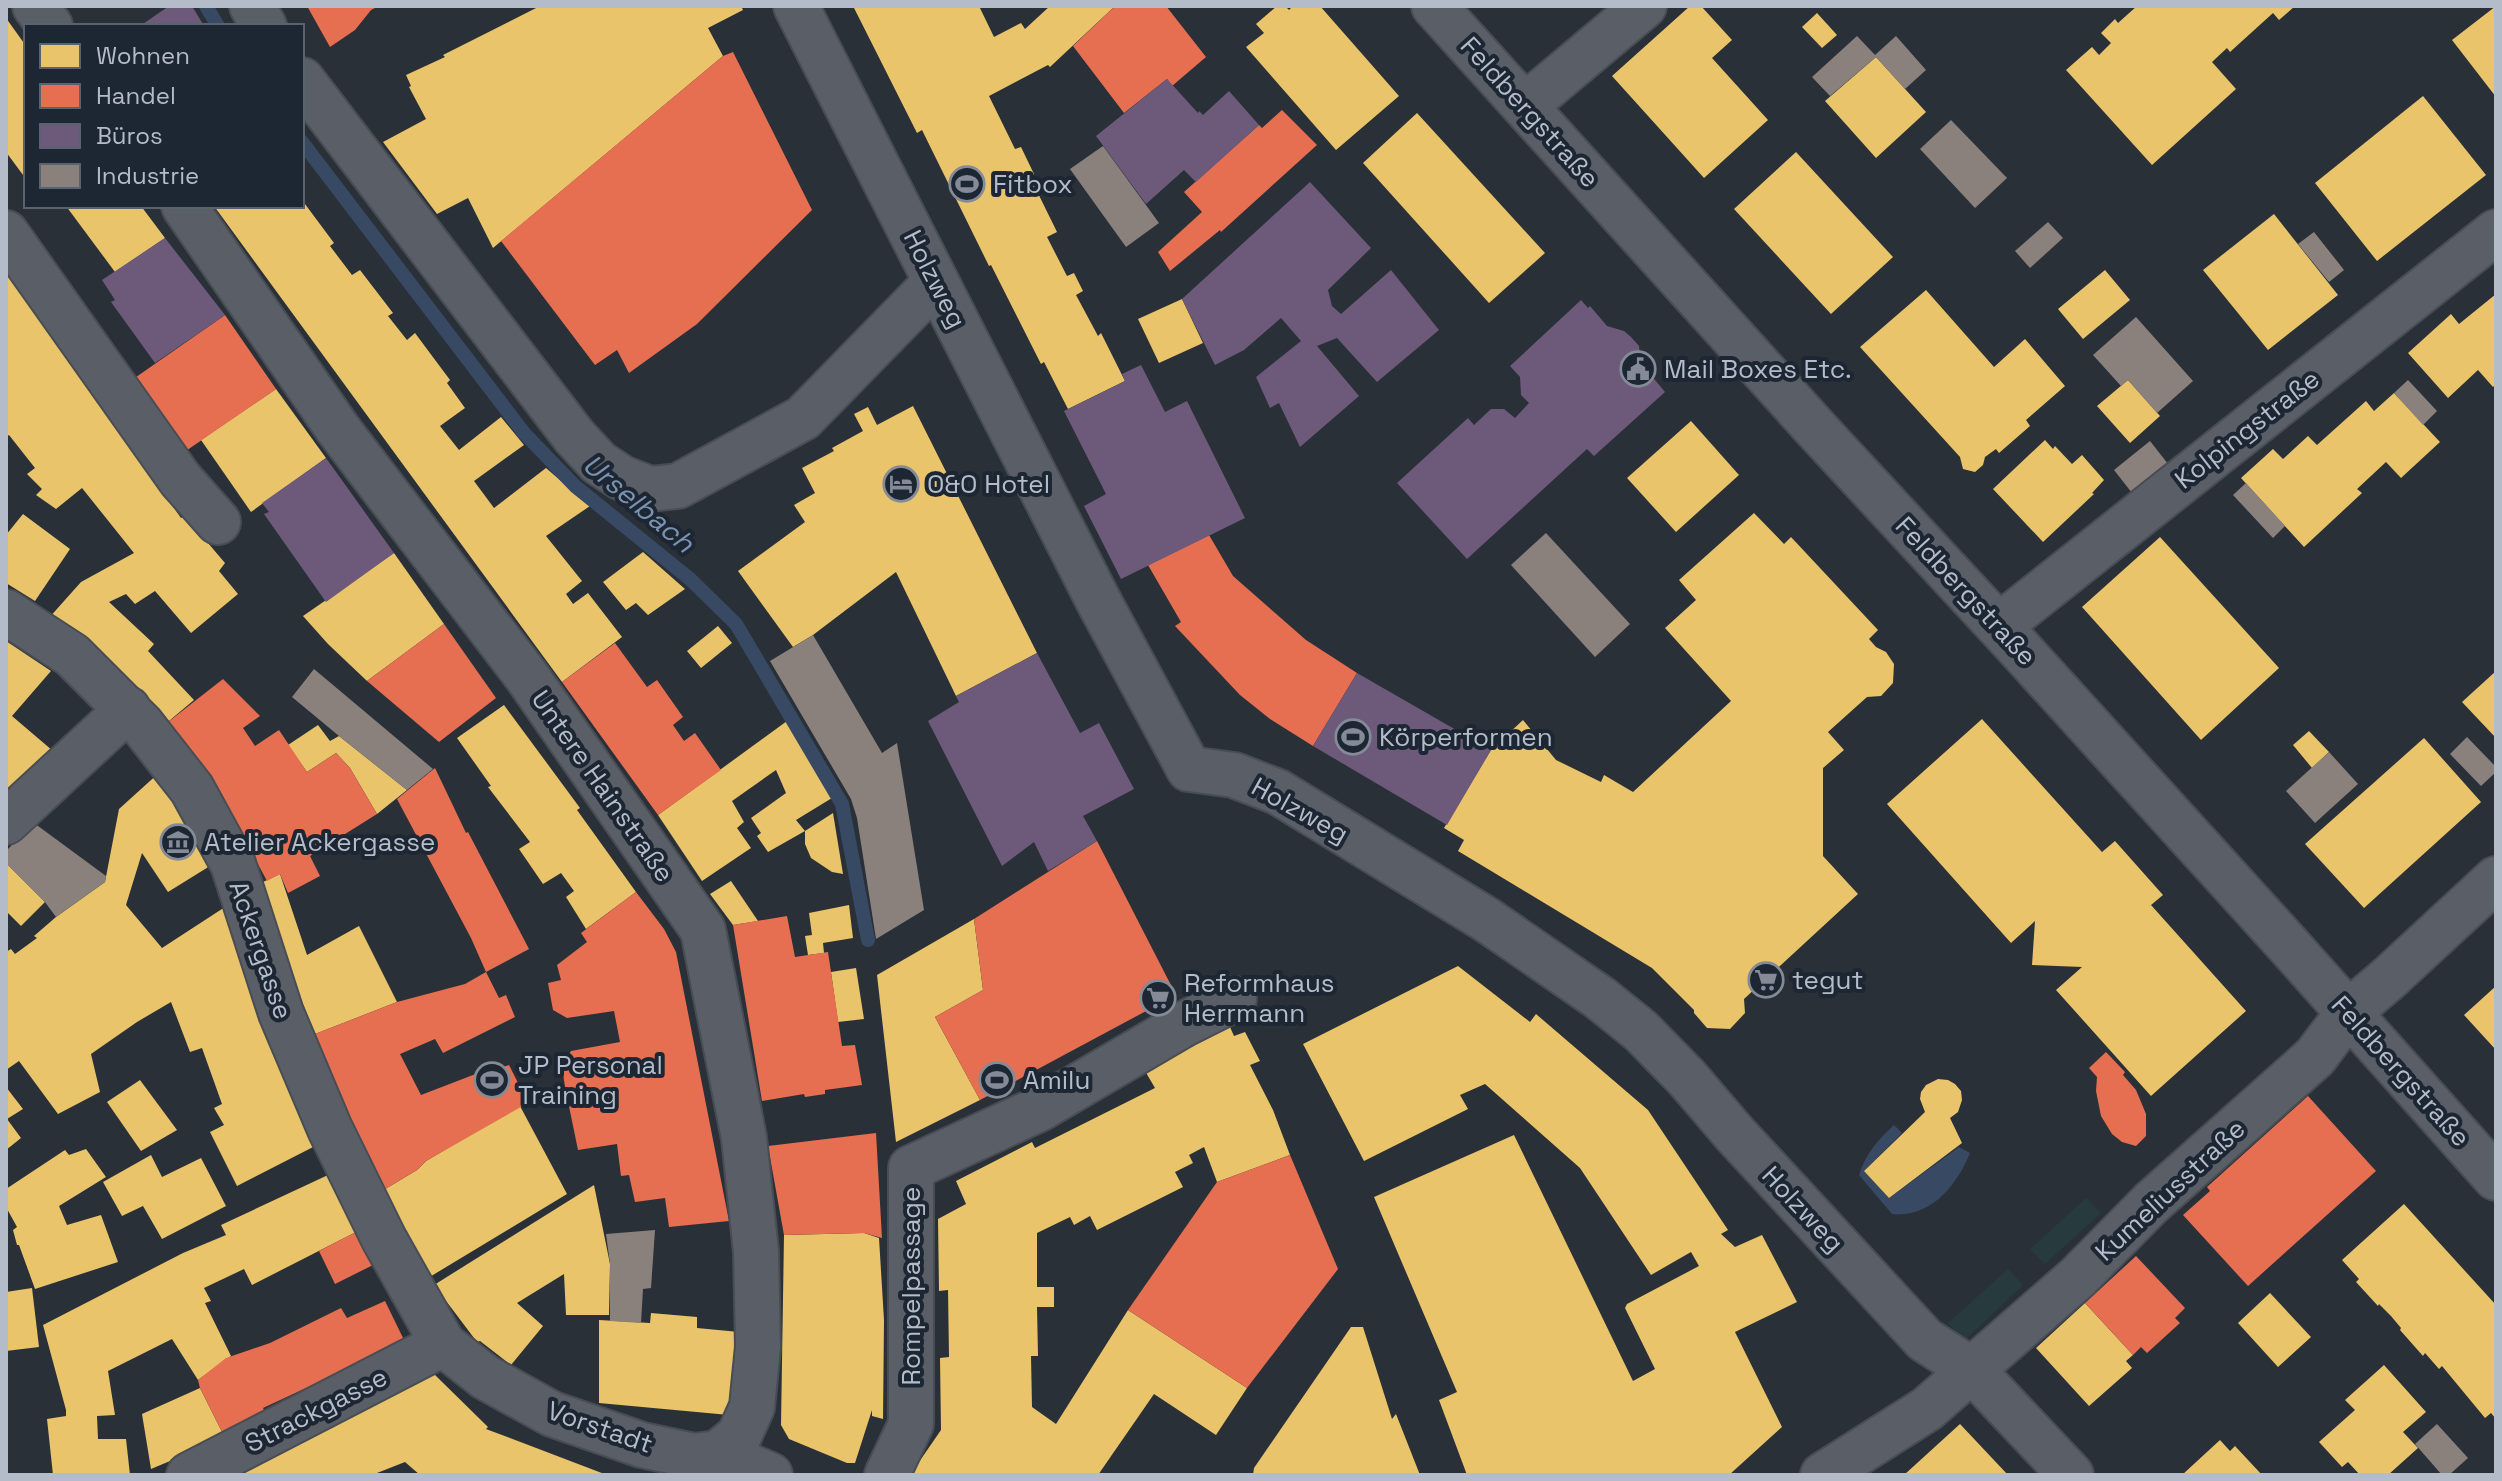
<svg xmlns="http://www.w3.org/2000/svg" width="2502" height="1481" font-family="'Space Grotesk',sans-serif">
  <style>
    .green { fill: #273a3e }
    .water { fill: #384963 }
    .homes { fill: #e9c46a }
    .shops { fill: #e76f51 }
    .offices { fill: #6d597a }
    .industry { fill: #8a817c }
    .lines { fill: none; stroke-linecap: round; stroke-linejoin: round }
    .stream { stroke: #384963; stroke-width: 14 }
    .minor-casing { stroke: #484c53; stroke-width: 48 }
    .minor { stroke: #5a5e66; stroke-width: 44 }
    .labels { text-anchor: middle; stroke-width: 8; stroke-linejoin: round; paint-order: stroke }
    .street-label { font-size: 26px; fill: #b4bcc9; stroke: #1d2633 }
    .poi-label { font-size: 26px; fill: #b4bcc9; stroke: #1d2633; text-anchor: start }
    .water-label { font-size: 28px; font-style: italic; fill: #7c92b1; stroke: #1d2633 }
  </style>
  <rect width="100%" height="100%" fill="#2a3038"/>
  <g class="green">
    <polygon points="2086,1198 2101,1213 2045,1264 2030,1249"/>
    <polygon points="2008,1269 2023,1285 1964,1341 1948,1323"/>
  </g>
  <path class="water" d="M1894,1125l8,8 -38,38 25,27 70,-51 11,6c-13,32 -39,65 -78,61l-33,-39c7,-22 19,-35 35,-50z"/>
  <g class="homes">
    <polygon points="540,6 741,6 743,10 708,28 723,56 493,248 468,198 437,214 383,142 426,119 409,87 411,86 406,75 445,57 443,55"/>
    <polygon points="853,6 979,6 994,37 1021,23 1025,29 1050,6 1115,6 1050,67 1048,65 989,96 1015,149 1021,147 1034,174 1030,177 1057,232 1047,237 1067,276 1074,273 1083,291 1076,295 1098,336 1101,333 1125,381 1068,409 1044,362 1041,364 991,265 989,266 922,130 917,133"/>
    <polygon points="1277,6 1285,6 1289,10 1293,6 1320,6 1399,96 1336,150 1246,47 1264,33 1256,24"/>
    <polygon points="1690,6 1701,6 1732,40 1712,58 1768,120 1704,178 1612,76"/>
    <polygon points="2137,6 2295,6 2279,20 2273,13 2230,52 2227,48 2212,62 2236,89 2152,165 2066,70 2092,47 2099,55 2111,43 2101,33 2115,19 2118,23"/>
    <polygon points="2496,6 2496,97 2452,40"/>
    <polygon points="1817,13 1837,35 1822,48 1802,27"/>
    <polygon points="6,18 26,46 26,179 6,152"/>
    <polygon points="1876,57 1926,112 1876,158 1825,101"/>
    <polygon points="2423,96 2486,175 2377,261 2315,183"/>
    <polygon points="1417,113 1545,253 1489,303 1363,163"/>
    <polygon points="1796,152 1893,257 1831,314 1734,209"/>
    <polygon points="302,200 334,243 330,246 352,275 360,270 393,313 388,316 407,340 415,333 450,380 447,383 465,408 440,426 459,450 501,417 524,445 474,481 494,508 546,468 590,506 546,536 582,581 566,594 573,604 588,593 622,637 562,682 214,206 302,206"/>
    <polygon points="66,206 141,206 165,238 115,272"/>
    <polygon points="2274,214 2338,295 2268,350 2203,270"/>
    <polygon points="6,256 40,319 181,518 185,516 225,563 219,571 238,594 191,633 155,591 135,604 126,594 109,602 154,644 148,651 194,700 163,726 48,619 81,582 134,553 82,488 56,509 36,495 42,489 27,474 35,468 9,435 6,437"/>
    <polygon points="2105,270 2130,300 2083,339 2058,309"/>
    <polygon points="1926,290 1994,367 2025,339 2065,386 2026,420 2030,426 1999,453 1996,449 1985,457 1983,465 1975,472 1963,469 1960,457 1860,347"/>
    <polygon points="2496,294 2496,384 2493,387 2478,370 2448,398 2408,353 2451,314 2459,324"/>
    <polygon points="1182,299 1203,343 1159,363 1138,319"/>
    <polygon points="2128,380 2160,416 2130,443 2097,406"/>
    <polygon points="276,389 326,458 251,512 201,440"/>
    <polygon points="2394,393 2440,442 2401,478 2386,462 2357,489 2362,493 2304,547 2241,478 2273,449 2283,459 2308,436 2317,445 2366,401 2374,411"/>
    <polygon points="913,406 1037,653 956,696 896,572 813,635 793,647 738,571 805,522 794,505 815,493 802,468 834,451 832,448 863,431 854,414 868,407 877,425"/>
    <polygon points="1691,421 1739,475 1676,532 1627,478"/>
    <polygon points="2045,440 2053,449 2055,446 2072,464 2082,455 2104,480 2092,493 2094,494 2043,542 1993,489"/>
    <polygon points="1754,513 1784,544 1791,537 1878,630 1869,639 1876,647 1886,652 1894,664 1893,683 1881,696 1867,697 1828,732 1844,750 1823,768 1823,856 1858,894 1744,999 1745,1013 1730,1029 1707,1028 1694,1013 1694,1010 1652,968 1458,851 1464,840 1444,828 1491,750 1523,720 1556,760 1601,782 1604,775 1633,792 1731,701 1665,628 1696,600 1679,580"/>
    <polygon points="23,514 70,549 35,601 6,583 6,535"/>
    <polygon points="2160,537 2279,668 2201,740 2082,607"/>
    <polygon points="643,552 685,589 648,615 636,603 626,610 603,582"/>
    <polygon points="394,553 444,624 367,681 328,644 303,616"/>
    <polygon points="718,626 732,643 701,668 687,651"/>
    <polygon points="6,641 51,671 12,716 53,751 6,803"/>
    <polygon points="2496,671 2496,738 2462,702"/>
    <polygon points="504,705 580,808 577,810 636,892 586,929 566,897 574,891 561,873 543,884 519,849 530,842 488,787 491,786 457,738"/>
    <polygon points="1982,719 2102,852 2115,841 2163,895 2151,905 2246,1011 2151,1096 2056,990 2082,967 2032,965 2035,921 2011,943 1887,804"/>
    <polygon points="787,721 832,798 796,820 805,831 768,852 757,836 761,833 751,818 786,793 776,770 732,801 744,822 737,828 751,848 702,881 658,815"/>
    <polygon points="318,725 330,741 339,736 407,790 377,814 350,768 336,753 307,772 288,745"/>
    <polygon points="2309,731 2329,752 2312,768 2293,745"/>
    <polygon points="2424,738 2481,802 2364,908 2305,844"/>
    <polygon points="161,771 218,861 168,892 142,853 126,905 162,948 225,907 319,1144 237,1186 210,1132 224,1125 214,1108 222,1104 202,1048 190,1052 171,1002 137,1022 91,1054 100,1092 58,1114 19,1061 6,1070 6,952 11,949 15,954 37,938 34,936 56,917 105,882 119,809"/>
    <polygon points="833,813 843,874 832,872 811,858 805,844 805,831"/>
    <polygon points="6,863 45,902 21,926 6,911"/>
    <polygon points="280,874 307,955 359,926 397,1002 315,1034 288,967 263,882"/>
    <polygon points="731,881 758,921 733,925 710,894"/>
    <polygon points="849,905 853,938 823,943 824,953 808,955 805,936 812,935 809,913"/>
    <polygon points="974,919 983,990 935,1017 980,1100 896,1142 877,975"/>
    <polygon points="1458,966 1530,1022 1536,1014 1648,1110 1728,1230 1721,1234 1735,1247 1762,1235 1797,1302 1735,1332 1782,1427 1729,1475 1467,1475 1439,1400 1457,1392 1374,1197 1514,1135 1633,1381 1655,1369 1625,1308 1627,1304 1699,1266 1691,1252 1651,1275 1580,1168 1485,1084 1460,1095 1468,1109 1364,1161 1303,1044"/>
    <polygon points="856,968 864,1019 838,1022 831,972"/>
    <polygon points="2496,986 2496,1050 2464,1015"/>
    <polygon points="1230,1027 1234,1036 1245,1032 1260,1061 1250,1065 1273,1110 1290,1155 1217,1182 1204,1147 1189,1155 1193,1163 1175,1172 1183,1187 1097,1230 1090,1216 1074,1225 1070,1217 1037,1233 1037,1287 1054,1287 1054,1307 1037,1307 1038,1356 1031,1356 1032,1407 1056,1424 1128,1310 1247,1388 1216,1435 1154,1394 1098,1475 910,1475 941,1430 940,1358 949,1357 948,1290 939,1291 938,1219 966,1204 956,1181 1032,1142 1035,1148 1155,1088 1145,1071"/>
    <polygon points="1938,1079 1948,1080 1955,1084 1961,1091 1962,1100 1958,1112 1950,1118 1962,1143 1889,1198 1864,1171 1925,1112 1920,1099 1921,1092 1926,1085"/>
    <polygon points="140,1080 177,1130 141,1151 107,1102"/>
    <polygon points="6,1087 23,1109 7,1119 21,1138 6,1150"/>
    <polygon points="520,1106 567,1194 428,1278 382,1191 417,1170 426,1161"/>
    <polygon points="86,1149 106,1177 59,1206 67,1225 101,1215 118,1262 35,1289 19,1245 17,1245 13,1230 17,1227 6,1207 6,1189 65,1150 69,1155"/>
    <polygon points="151,1155 162,1177 201,1158 226,1206 162,1239 143,1206 122,1216 103,1182"/>
    <polygon points="328,1175 358,1231 252,1285 244,1269 204,1288 211,1301 205,1303 231,1356 198,1380 172,1339 108,1371 115,1415 97,1416 98,1439 126,1439 130,1475 53,1475 47,1419 66,1416 66,1410 43,1325 183,1253 226,1235 221,1225"/>
    <polygon points="594,1185 610,1264 609,1315 566,1315 564,1274 517,1303 543,1326 511,1365 480,1341 477,1342 434,1285"/>
    <polygon points="2404,1204 2496,1305 2496,1419 2491,1413 2485,1418 2442,1366 2439,1369 2425,1353 2423,1356 2400,1330 2401,1328 2391,1316 2379,1304 2378,1306 2356,1282 2359,1279 2342,1260"/>
    <polygon points="864,1233 879,1238 884,1320 883,1419 872,1416 872,1410 855,1463 847,1463 789,1439 781,1425 784,1235"/>
    <polygon points="32,1288 39,1347 6,1351 6,1292"/>
    <polygon points="2270,1293 2311,1337 2278,1367 2238,1323"/>
    <polygon points="2085,1303 2133,1355 2126,1361 2132,1368 2089,1406 2036,1348"/>
    <polygon points="651,1313 697,1317 697,1328 739,1332 729,1415 599,1403 599,1320 650,1323"/>
    <polygon points="1351,1327 1363,1327 1392,1419 1396,1414 1420,1475 1253,1475 1254,1468"/>
    <polygon points="2384,1365 2426,1412 2403,1432 2418,1448 2388,1475 2360,1475 2348,1462 2342,1467 2319,1442 2355,1410 2345,1400"/>
    <polygon points="434,1374 488,1427 486,1429 607,1475 420,1475 405,1462 377,1473 379,1475 230,1475"/>
    <polygon points="200,1388 225,1438 151,1469 142,1414"/>
    <polygon points="1960,1424 2008,1475 1904,1475 1949,1434"/>
    <polygon points="2220,1440 2230,1451 2235,1446 2262,1475 2182,1475"/>
  </g>
  <g class="shops">
    <polygon points="307,6 379,6 371,10 355,30 330,47"/>
    <polygon points="1115,6 1166,6 1206,57 1172,86 1167,79 1124,113 1073,46"/>
    <polygon points="733,52 812,210 697,324 629,373 617,350 595,365 501,241 723,56"/>
    <polygon points="1282,110 1317,145 1221,232 1220,230 1170,271 1158,252 1202,212 1184,192 1259,125 1262,128"/>
    <polygon points="225,315 276,389 180,455 129,382"/>
    <polygon points="1209,535 1233,576 1306,640 1357,673 1313,746 1270,719 1240,695 1175,626 1181,622 1148,565"/>
    <polygon points="444,624 496,698 439,742 367,681"/>
    <polygon points="615,643 647,687 657,680 683,717 673,725 684,741 695,733 721,770 658,815 562,682"/>
    <polygon points="223,679 260,716 243,728 255,746 279,730 307,772 336,753 350,768 377,814 310,856 320,876 288,893 280,874 267,881 243,836 194,759 163,726"/>
    <polygon points="435,768 466,833 468,832 529,949 486,972 471,938 397,799"/>
    <polygon points="1097,841 1176,995 980,1100 935,1017 983,990 974,919"/>
    <polygon points="636,892 664,929 676,952 729,1221 669,1227 665,1198 635,1202 629,1175 621,1176 617,1144 578,1150 565,1087 562,1066 571,1051 620,1042 614,1011 567,1018 553,1010 548,983 561,980 557,965 587,942 581,933"/>
    <polygon points="787,916 795,957 828,952 842,1046 855,1045 862,1085 825,1090 825,1094 805,1097 804,1094 762,1101 733,925"/>
    <polygon points="486,972 499,998 506,995 515,1017 443,1053 435,1039 400,1054 421,1095 499,1065 500,1068 509,1065 528,1103 426,1161 417,1170 382,1191 344,1109 315,1034 397,1002 465,984"/>
    <polygon points="2106,1052 2125,1072 2123,1075 2136,1090 2146,1114 2146,1136 2136,1146 2122,1142 2112,1134 2101,1116 2096,1091 2097,1077 2089,1068"/>
    <polygon points="2308,1096 2376,1171 2248,1286 2183,1215 2210,1191 2207,1187"/>
    <polygon points="876,1133 882,1238 864,1233 784,1235 768,1146"/>
    <polygon points="1290,1155 1338,1269 1247,1388 1128,1310 1217,1182"/>
    <polygon points="356,1232 373,1265 335,1284 319,1251"/>
    <polygon points="2136,1256 2185,1308 2175,1318 2180,1323 2147,1353 2141,1347 2133,1355 2085,1303"/>
    <polygon points="385,1301 405,1342 263,1408 267,1416 225,1438 200,1388 198,1380 226,1358 270,1343 341,1308 347,1318"/>
  </g>
  <g class="offices">
    <polygon points="169,6 192,6 204,26 140,26"/>
    <polygon points="1167,79 1198,113 1199,111 1203,115 1229,91 1259,125 1196,182 1184,170 1146,204 1096,136"/>
    <polygon points="1310,182 1371,248 1328,290 1332,306 1341,314 1391,270 1439,330 1377,382 1337,338 1317,346 1359,396 1300,447 1279,403 1270,408 1256,377 1301,341 1281,318 1244,350 1215,365 1182,299"/>
    <polygon points="165,238 225,315 155,363 111,302 115,300 102,280"/>
    <polygon points="1581,300 1588,308 1590,306 1607,326 1624,331 1631,337 1639,346 1641,363 1665,392 1594,456 1587,449 1467,559 1397,483 1468,418 1474,425 1491,409 1504,409 1515,418 1529,403 1521,395 1520,377 1510,366"/>
    <polygon points="1141,365 1165,412 1187,401 1245,518 1121,579 1084,506 1106,494 1064,411 1125,381 1122,374"/>
    <polygon points="326,458 394,553 326,602 264,514 269,512 262,503"/>
    <polygon points="1037,653 1080,733 1099,723 1134,789 1083,816 1097,841 1048,871 1034,842 1002,866 928,721 959,702 956,696"/>
    <polygon points="1357,673 1491,750 1447,825 1313,746"/>
  </g>
  <g class="industry">
    <polygon points="1857,36 1875,55 1896,36 1926,70 1905,89 1876,57 1830,96 1812,77"/>
    <polygon points="1951,120 2007,178 1975,208 1920,149"/>
    <polygon points="1103,146 1159,223 1126,247 1070,169"/>
    <polygon points="2048,222 2063,238 2030,268 2015,251"/>
    <polygon points="2314,232 2344,270 2329,282 2298,244"/>
    <polygon points="2136,317 2193,381 2157,413 2128,380 2121,386 2093,355"/>
    <polygon points="2408,380 2437,411 2423,425 2394,393"/>
    <polygon points="2150,441 2172,469 2136,498 2114,470"/>
    <polygon points="2246,483 2285,526 2273,538 2233,495"/>
    <polygon points="1546,533 1630,624 1595,657 1511,565"/>
    <polygon points="813,635 882,753 897,743 924,910 876,939 857,818 851,799 770,661"/>
    <polygon points="314,669 433,769 407,790 339,736 292,697"/>
    <polygon points="2467,737 2496,767 2496,772 2481,786 2450,754"/>
    <polygon points="2329,752 2358,784 2315,823 2286,791"/>
    <polygon points="34,823 106,876 105,882 56,917 45,902 6,863 6,851"/>
    <polygon points="655,1230 651,1288 643,1289 641,1323 610,1321 610,1264 606,1234"/>
    <polygon points="2437,1424 2468,1458 2449,1475 2442,1475 2415,1444"/>
  </g>
  <g class="lines">
    <g class="stream">
      <polyline points="206,6 218,26"/>
      <polyline points="302,142 524,433 575,486 690,579 736,624 842,804 868,940"/>
    </g>
    <defs>
      <g id="minor">
        <polyline points="35,6 50,26"/>
        <polyline points="252,6 264,26"/>
        <polyline points="796,6 1098,600 1189,769 1234,775 1278,792 1487,920 1600,998 1641,1031 1687,1078 1734,1133 1925,1340 1972,1370 2071,1475"/>
        <polyline points="1434,6 1817,430 2017,646 2290,947 2496,1178"/>
        <polyline points="302,80 574,436 599,463 622,478 650,489 678,486 803,418 936,282"/>
        <polyline points="1525,106 1644,6"/>
        <polyline points="184,206 338,429 528,678 703,930 744,1138 756,1252 758,1347 752,1407 739,1436 718,1453"/>
        <polyline points="6,233 180,479 218,522"/>
        <polyline points="6,612 72,655 142,725 192,789 233,864 281,1013 330,1129 384,1239 443,1344 485,1377 552,1414 642,1445 694,1456 718,1453 770,1475"/>
        <polyline points="1999,626 2496,232"/>
        <polyline points="6,822 128,709"/>
        <polyline points="189,1475 443,1344"/>
        <polyline points="887,1475 911,1424 911,1168 1039,1109 1184,1024 1234,999"/>
        <polyline points="1823,1475 1927,1409 2077,1278 2151,1203 2315,1057 2349,1012 2389,978 2496,879"/>
      </g>
    </defs>
    <use href="#minor" class="minor-casing"/>
    <use href="#minor" class="minor"/>
  </g>
  <defs>
    <symbol id="stadium-ring" viewBox="-11 -11 22 22"><circle r="9.5" fill="#1d2633" stroke="#848b96" stroke-width="1.5"/><path d="M0-5a6.5 5 0 1 0 0 10a6.5 5 0 1 0 0-10ZM-3.5-1.8h7v3.6h-7Z" fill="#848b96"/></symbol>
    <symbol id="civic-ring" viewBox="-11 -11 22 22"><circle r="9.5" fill="#1d2633" stroke="#848b96" stroke-width="1.5"/><path d="M-.6-6.5H3V-4.5H.6V-3L4-1V1h2V6H-6V1h2V-1L-.6-3ZM-1.2 2.5V6h2.4V2.5Z" fill="#848b96"/></symbol>
    <symbol id="hotel-ring" viewBox="-11 -11 22 22"><circle r="9.5" fill="#1d2633" stroke="#848b96" stroke-width="1.5"/><path d="M-6-4.5h1.5V1H6V5H4.5V3h-9V5H-6ZM-4 0a1.8 1.8 0 1 1 3.6 0ZM.5 0V-2.5h3Q6-2.5 6 0Z" fill="#848b96"/></symbol>
    <symbol id="museum-ring" viewBox="-11 -11 22 22"><circle r="9.5" fill="#1d2633" stroke="#848b96" stroke-width="1.5"/><path d="M0-6L6-3V-2H-6V-3ZM-5-1h2V3h-2ZM-1-1h2V3h-2ZM3-1h2V3H3ZM-6 4H6V6H-6Z" fill="#848b96"/></symbol>
    <symbol id="supermarket-ring" viewBox="-11 -11 22 22"><circle r="9.5" fill="#1d2633" stroke="#848b96" stroke-width="1.5"/><path d="M-6-5.5h2.5l.6 2H6L4.5 2H-2.5L-4.4-4H-6ZM-1.5 3.2a1.3 1.3 0 1 0 .1 0ZM3 3.2a1.3 1.3 0 1 0 .1 0Z" fill="#848b96"/></symbol>
  </defs>
  <g fill-rule="evenodd">
    <use href="#stadium-ring" x="947" y="164" width="40" height="40"/>
    <use href="#civic-ring" x="1618" y="349" width="40" height="40"/>
    <use href="#hotel-ring" x="881" y="464" width="40" height="40"/>
    <use href="#stadium-ring" x="1333" y="717" width="40" height="40"/>
    <use href="#museum-ring" x="158" y="822" width="40" height="40"/>
    <use href="#supermarket-ring" x="1746" y="960" width="40" height="40"/>
    <use href="#supermarket-ring" x="1138" y="978" width="40" height="40"/>
    <use href="#stadium-ring" x="472" y="1060" width="40" height="40"/>
    <use href="#stadium-ring" x="977" y="1060" width="40" height="40"/>
  </g>
  <g class="labels">
    <g class="street-label">
      <text transform="translate(1530 112) rotate(48)" y="9">Feldbergstraße</text>
      <text transform="translate(935 279) rotate(63)" y="9">Holzweg</text>
      <text transform="translate(2247 429) rotate(-38)" y="9">Kolpingstraße</text>
      <text transform="translate(1966 591) rotate(47)" y="9">Feldbergstraße</text>
      <text transform="translate(603 786) rotate(55)" y="9">Untere Hainstraße</text>
      <text transform="translate(1300 810) rotate(29)" y="9">Holzweg</text>
      <text transform="translate(261 950) rotate(71)" y="9">Ackergasse</text>
      <text transform="translate(2401 1071) rotate(48)" y="9">Feldbergstraße</text>
      <text transform="translate(2170 1190) rotate(-43)" y="9">Kumeliusstraße</text>
      <text transform="translate(1803 1209) rotate(47)" y="9">Holzweg</text>
      <text transform="translate(911 1286) rotate(-90)" y="9">Rompelpassage</text>
      <text transform="translate(316 1410) rotate(-27)" y="9">Strackgasse</text>
      <text transform="translate(600 1427) rotate(19)" y="9">Vorstadt</text>
    </g>
    <g class="poi-label">
      <text x="993" y="193">Fitbox</text>
      <text x="1664" y="378">Mail Boxes Etc.</text>
      <text x="927" y="493">O&amp;O Hotel</text>
      <text x="1379" y="746">Körperformen</text>
      <text x="204" y="851">Atelier Ackergasse</text>
      <text x="1792" y="989">tegut</text>
      <text x="1184" y="992">Reformhaus<tspan x="1184" dy="30">Herrmann</tspan></text>
      <text x="518" y="1074">JP Personal<tspan x="518" dy="30">Training</tspan></text>
      <text x="1023" y="1089">Amilu</text>
    </g>
    <g class="water-label">
      <text transform="translate(639 503) rotate(40)" y="10">Urselbach</text>
    </g>
  </g>
  <rect width="2502" height="1481" fill="none" stroke="#b4bcc9" stroke-width="16"/>
  <rect x="24" y="24" width="280" height="184" fill="#1d2633" stroke="#59626f" stroke-width="2"/>
  <rect x="40" y="44" width="40" height="24" fill="#e9c46a" stroke="#59626f" stroke-width="2"/>
  <text x="96" y="64" font-size="24" fill="#b4bcc9">Wohnen</text>
  <rect x="40" y="84" width="40" height="24" fill="#e76f51" stroke="#59626f" stroke-width="2"/>
  <text x="96" y="104" font-size="24" fill="#b4bcc9">Handel</text>
  <rect x="40" y="124" width="40" height="24" fill="#6d597a" stroke="#59626f" stroke-width="2"/>
  <text x="96" y="144" font-size="24" fill="#b4bcc9">Büros</text>
  <rect x="40" y="164" width="40" height="24" fill="#8a817c" stroke="#59626f" stroke-width="2"/>
  <text x="96" y="184" font-size="24" fill="#b4bcc9">Industrie</text>
</svg>
